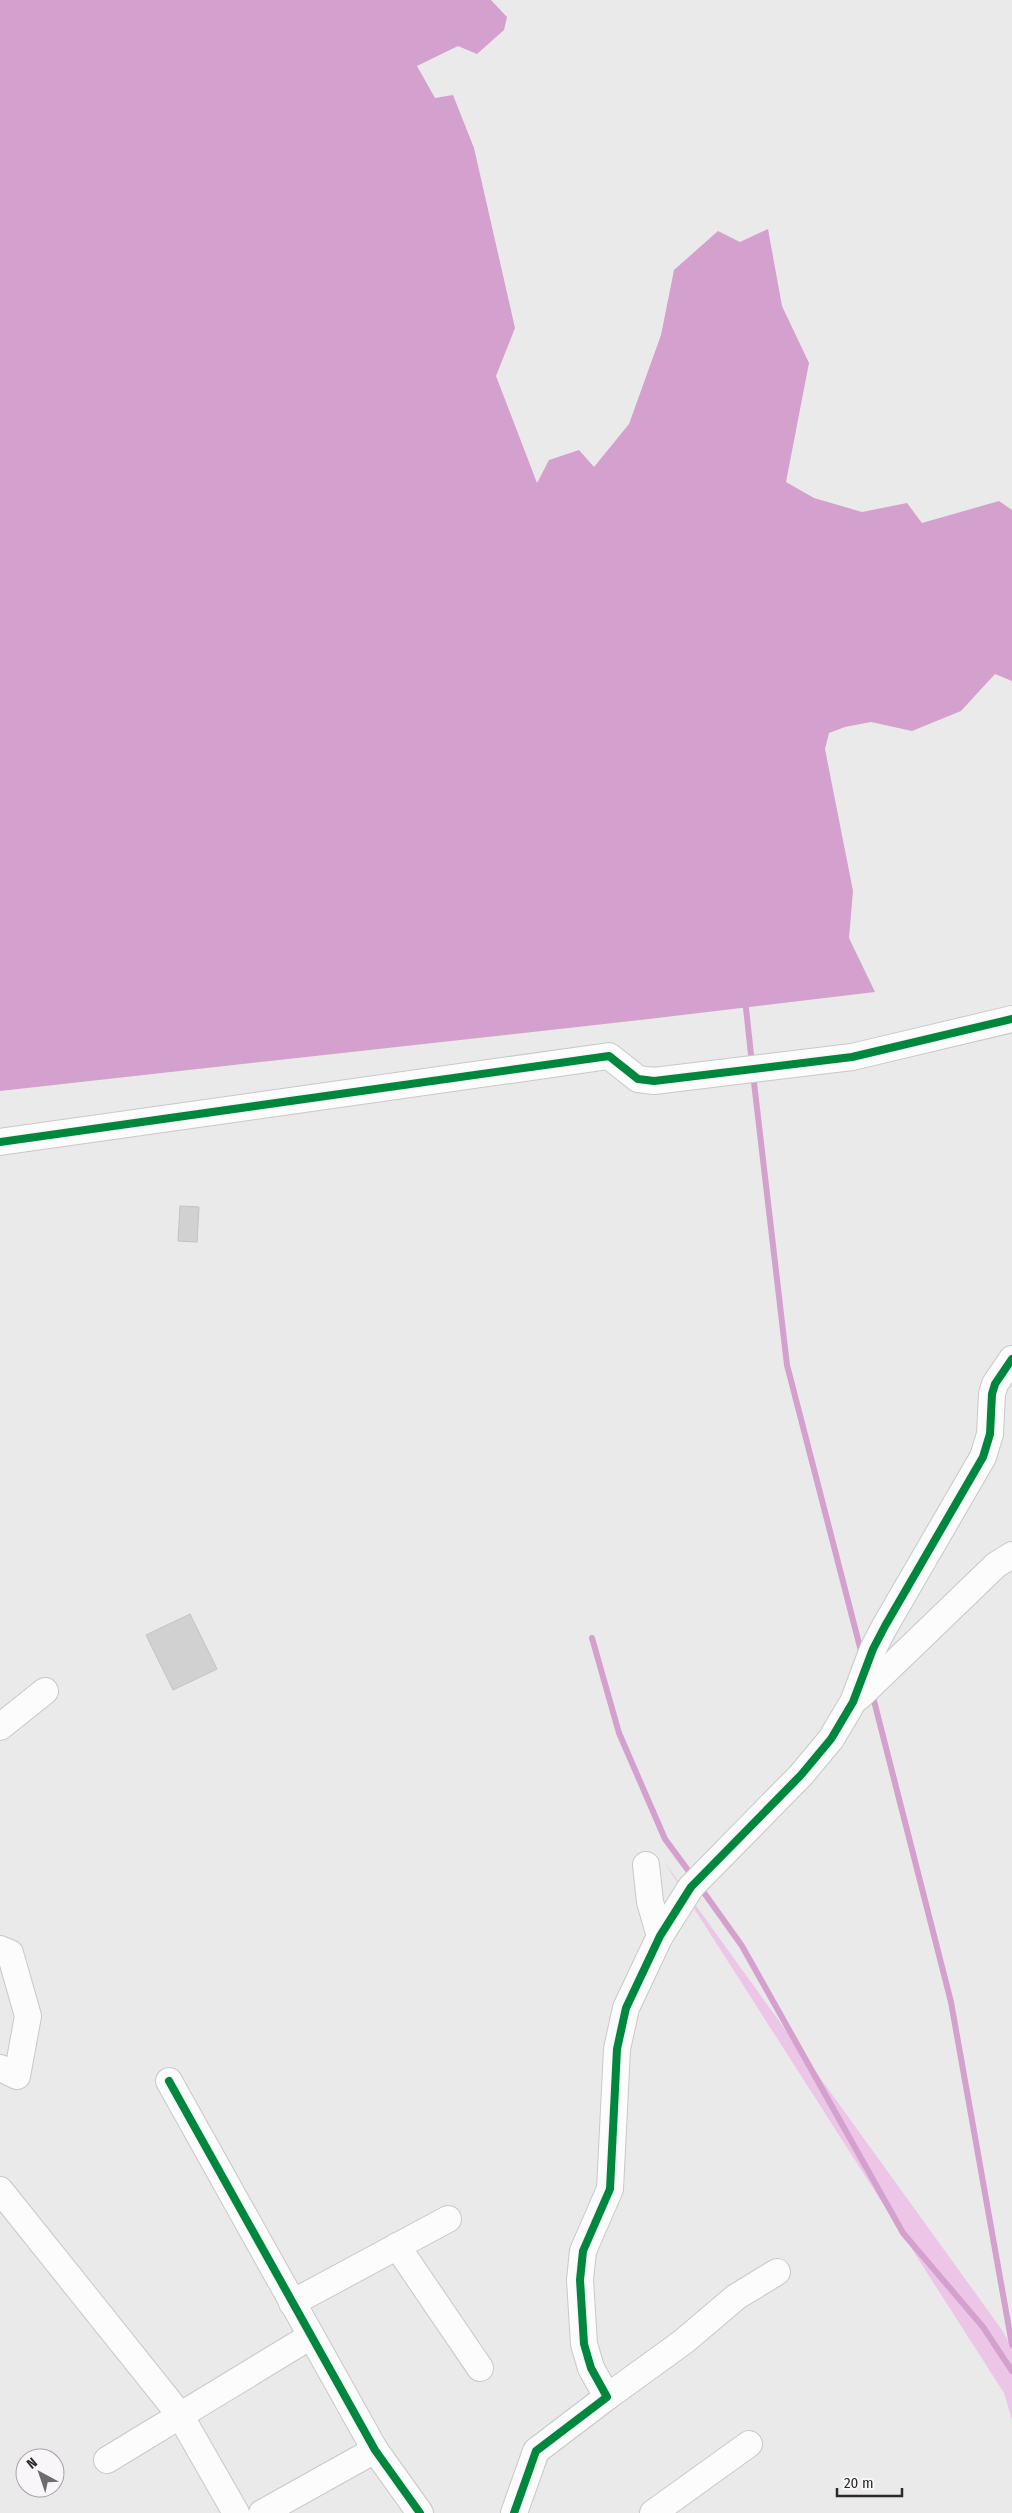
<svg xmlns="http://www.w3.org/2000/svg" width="1012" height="2513" font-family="'Fira Sans Condensed',sans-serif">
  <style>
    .green { fill: #ecc5e7 }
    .water { fill: #d4a0ce }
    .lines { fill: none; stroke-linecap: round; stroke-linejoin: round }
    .stream { stroke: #d4a0ce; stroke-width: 6 }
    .building { fill: #d2d1d2; stroke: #c4c3c4 }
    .minor-casing { stroke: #c9c8c9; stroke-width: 28 }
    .minor { stroke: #fcfcfc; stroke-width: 26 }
    .cycleway-casing { stroke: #f9f6f9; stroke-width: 11 }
    .cycleway { stroke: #00873e; stroke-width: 8 }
  </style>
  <rect width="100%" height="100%" fill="#ebeaeb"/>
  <polygon class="green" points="663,1860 1002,2330 1012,2348 1012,2420 1004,2393"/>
  <polygon class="water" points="0,0 491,0 507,17 504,30 477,54 458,46 417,66 435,98 453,95 474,148 515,328 496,376 537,483 549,460 579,450 594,467 629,424 661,335 674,270 718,231 740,242 768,229 782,306 809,363 786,482 814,498 862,512 907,503 922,523 999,501 1012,510 1012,681 995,674 961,711 912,731 871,722 845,727 829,733 825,749 853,891 849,938 875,992 649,1019 0,1091"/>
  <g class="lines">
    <g class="stream">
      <polyline points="746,1008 752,1064"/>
      <polyline points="753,1074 787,1365 862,1655"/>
      <polyline points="592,1638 619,1733 665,1839 693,1877"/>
      <polyline points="872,1693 951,2002 1012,2345"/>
      <polyline points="700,1887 742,1946 903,2233 983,2327 1012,2371"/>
    </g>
  </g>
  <g class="building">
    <polygon points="180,1206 199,1207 197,1242 178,1241"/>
    <polygon points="190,1614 217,1669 173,1690 146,1635"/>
  </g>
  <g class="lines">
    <defs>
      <g id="minor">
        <polyline points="0,1142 609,1056 638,1079 654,1081 852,1057 1012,1019"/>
        <polyline points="859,1697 996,1565 1012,1555"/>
        <polyline points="0,1727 45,1691"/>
        <polyline points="646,1865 650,1902 660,1936"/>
        <polyline points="0,1949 10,1953 28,2016 17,2076 0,2068"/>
        <polyline points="169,2081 375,2450 420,2513"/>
        <polyline points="0,2190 180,2415 236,2513"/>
        <polyline points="397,2246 480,2368"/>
        <polyline points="292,2303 448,2219"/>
        <polyline points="607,2397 683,2342 736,2297 777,2272"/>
        <polyline points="107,2460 311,2336"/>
        <polyline points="262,2513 375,2450"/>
        <polyline points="514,2513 536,2451 607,2397 591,2368 584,2344 580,2280 583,2251 610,2189 617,2049 626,2008 660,1936 691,1887 801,1775 831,1739 853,1702 873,1649 885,1626 983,1457 990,1434 992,1394 995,1384 1012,1359"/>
        <polyline points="653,2513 749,2444"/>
      </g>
    </defs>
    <use href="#minor" class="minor-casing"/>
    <use href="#minor" class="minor"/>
    <defs>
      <g id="cycleway">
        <polyline points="0,1142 609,1056 638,1079 654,1081 852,1057 1012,1019"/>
        <polyline points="169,2081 375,2450 420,2513"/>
        <polyline points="514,2513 536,2451 607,2397 591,2368 584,2344 580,2280 583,2251 610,2189 617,2049 626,2008 660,1936 691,1887 801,1775 831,1739 853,1702 873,1649 885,1626 983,1457 990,1434 992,1394 995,1384 1012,1359"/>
      </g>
    </defs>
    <use href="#cycleway" class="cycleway-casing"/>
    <use href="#cycleway" class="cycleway"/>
  </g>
  <g transform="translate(40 2473) rotate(320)"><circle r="24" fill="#f9f6f9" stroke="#a7a4a6"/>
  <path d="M0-4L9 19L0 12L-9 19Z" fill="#6e6d6e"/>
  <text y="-8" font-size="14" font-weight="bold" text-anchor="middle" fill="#2b292a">N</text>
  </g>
  <path d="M837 2488v8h65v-8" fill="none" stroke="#2b292a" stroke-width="2.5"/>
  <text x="844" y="2488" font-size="15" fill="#2b292a" stroke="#f9f6f9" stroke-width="4" paint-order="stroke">20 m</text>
</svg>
